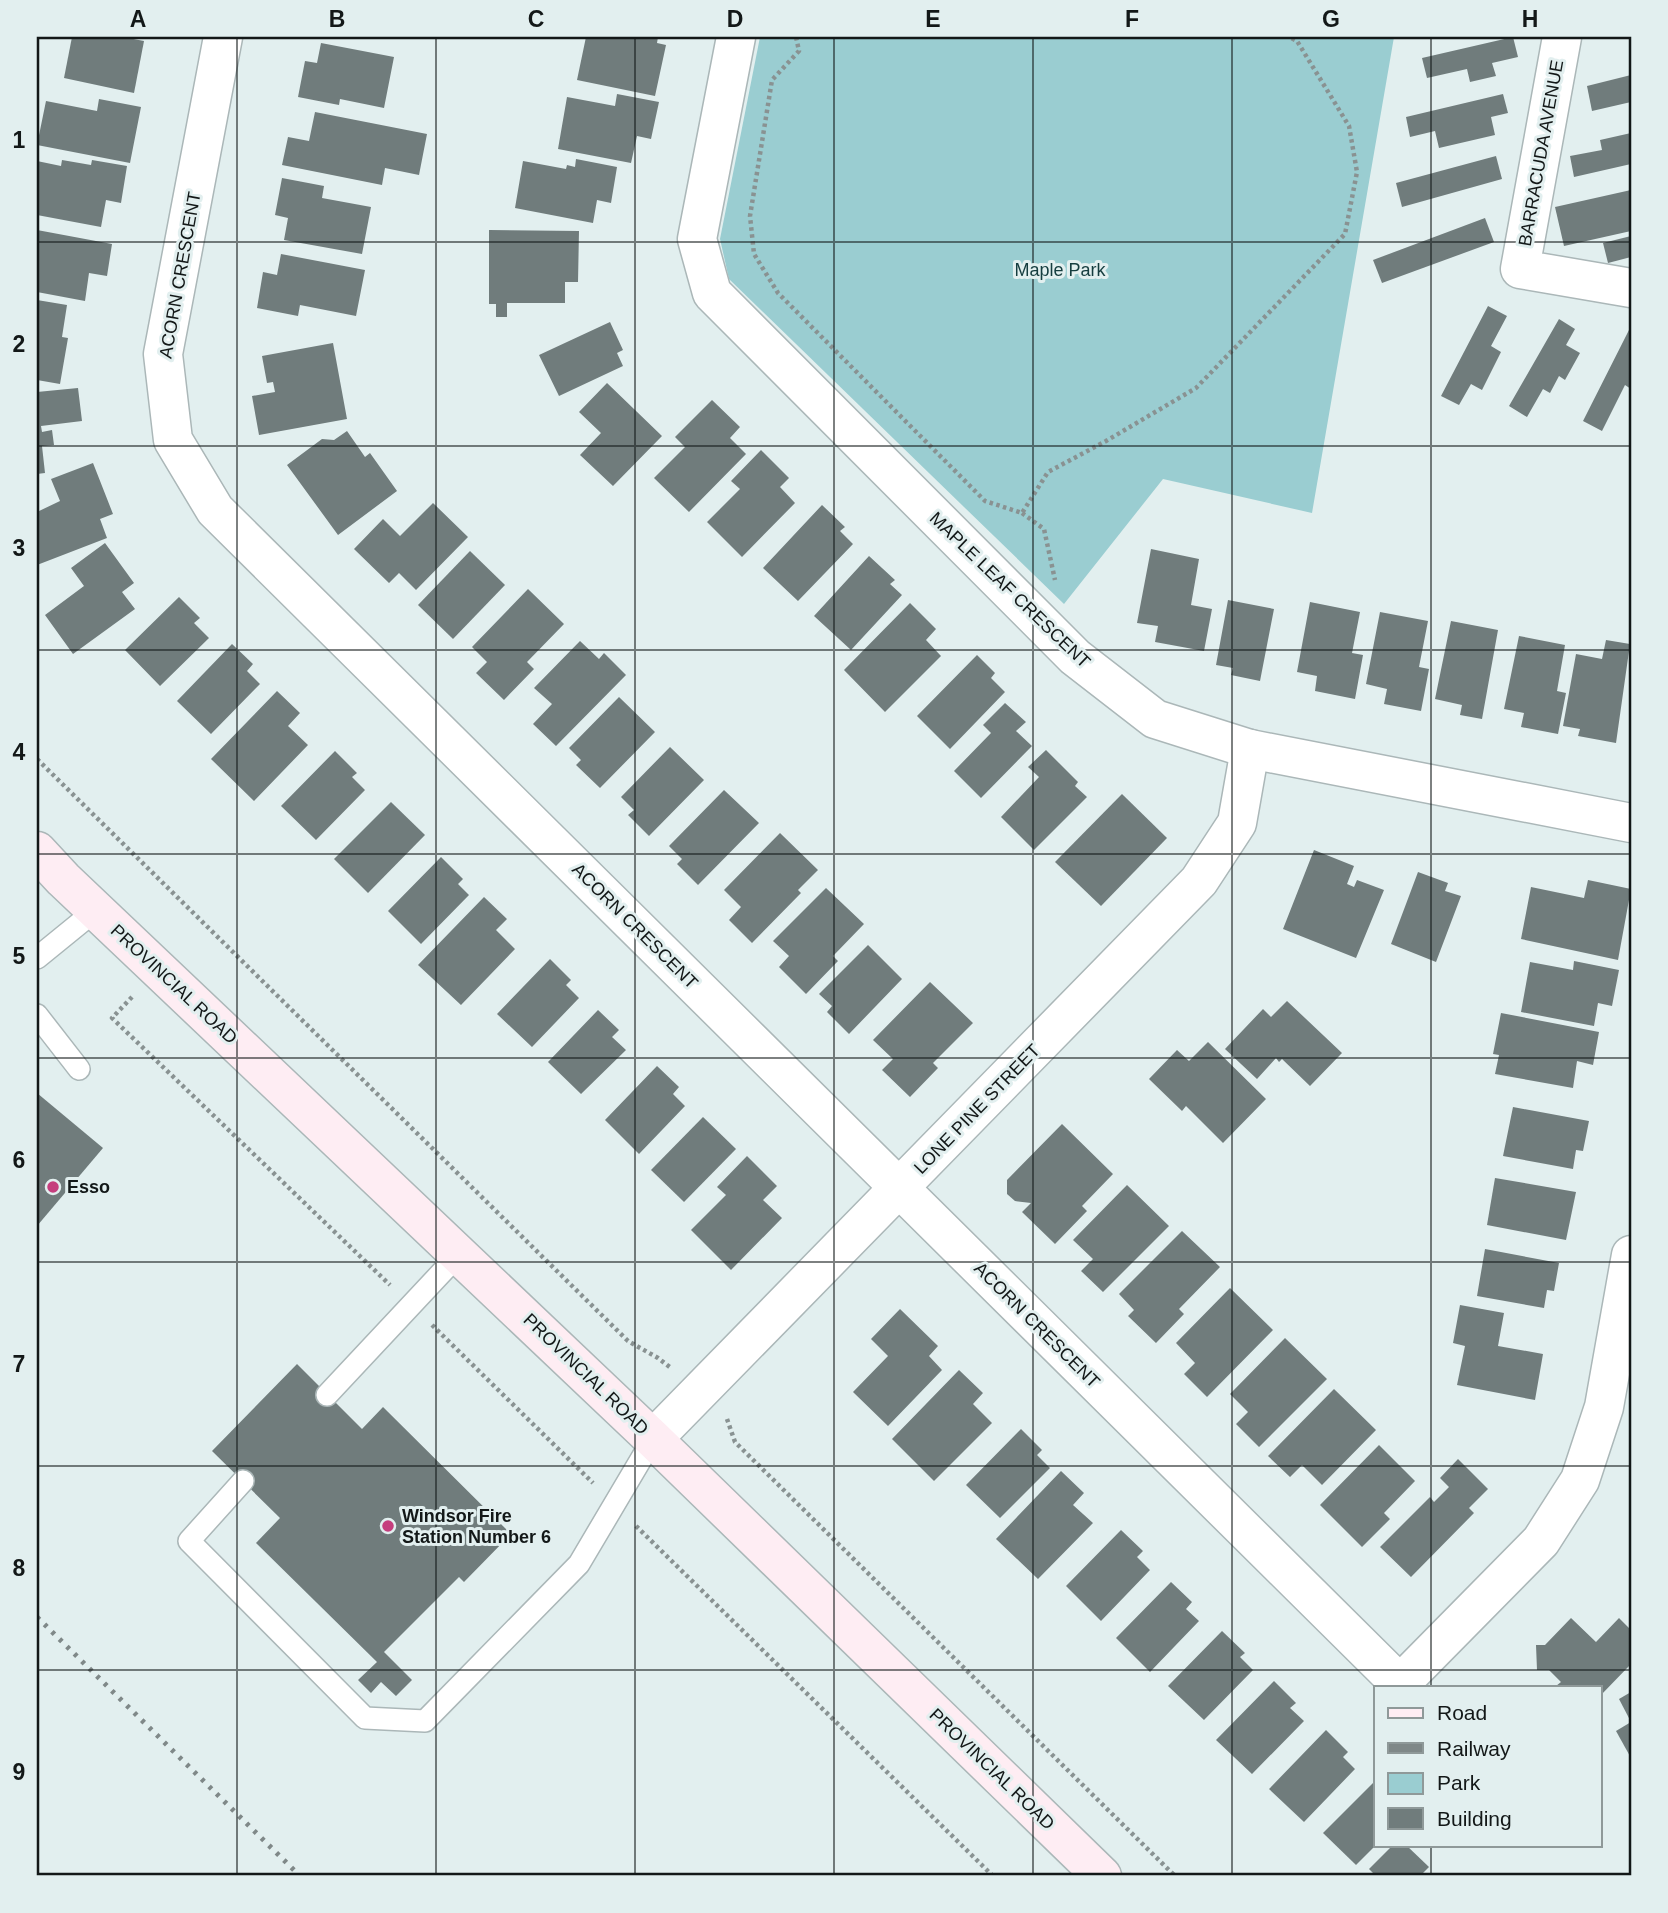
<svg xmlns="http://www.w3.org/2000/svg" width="1668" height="1913" font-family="Arial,sans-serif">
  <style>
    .green { fill: #9acdd1 }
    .building { fill: #707c7c }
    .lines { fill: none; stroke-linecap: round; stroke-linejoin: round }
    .lane-casing { stroke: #abb7b8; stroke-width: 24 }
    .street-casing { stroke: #abb7b8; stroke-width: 41 }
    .secondary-casing { stroke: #abb7b8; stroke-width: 41 }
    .path { stroke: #899292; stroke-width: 4.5; stroke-dasharray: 3.5 3.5; stroke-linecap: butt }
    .lane { stroke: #fff; stroke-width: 21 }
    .street { stroke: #fff; stroke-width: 38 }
    .secondary { stroke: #feedf3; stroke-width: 38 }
    .rail { stroke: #7f8888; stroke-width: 5; stroke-dasharray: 3.5 7; stroke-linecap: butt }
    .grid { fill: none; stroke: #131818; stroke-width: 2; stroke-opacity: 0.55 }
    .poi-dot { fill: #c53e7d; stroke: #e2efef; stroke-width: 2.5 }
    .labels { text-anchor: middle; stroke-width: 6; stroke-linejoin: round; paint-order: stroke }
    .street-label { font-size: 18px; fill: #131818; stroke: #e2efef }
    .park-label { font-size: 18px; fill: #153d3f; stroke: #e2efef }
    .poi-label { font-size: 18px; font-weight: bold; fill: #131818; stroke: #e2efef; text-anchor: start }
    .neatline { fill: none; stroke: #131818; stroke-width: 2.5 }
    .grid-label { font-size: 23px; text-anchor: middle; font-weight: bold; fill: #131818 }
  </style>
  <rect width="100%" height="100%" fill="#e2efef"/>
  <polygon class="green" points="760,37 1394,37 1312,513 1163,479 1064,604 729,279 720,239"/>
  <g class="building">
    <polygon points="72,37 123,37 144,41 134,93 64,78"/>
    <polygon points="586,37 658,37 657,43 666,45 655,96 577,80"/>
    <polygon points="1513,37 1518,57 1492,63 1496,76 1470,82 1467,69 1427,78 1422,58"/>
    <polygon points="321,43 394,57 384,108 340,99 339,105 298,97 305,61 317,63"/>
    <polygon points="1631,75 1631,102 1592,111 1587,86"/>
    <polygon points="617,94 659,102 651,139 637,136 631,163 558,149 567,97 615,106"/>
    <polygon points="1503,94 1508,113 1491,117 1495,135 1439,148 1435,131 1410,137 1406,117"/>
    <polygon points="99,99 141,107 130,163 37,145 46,101 97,111"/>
    <polygon points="315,112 427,134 419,175 385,168 382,185 282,165 288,137 309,141"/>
    <polygon points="1631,133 1631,164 1574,177 1570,156 1602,150 1600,140"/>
    <polygon points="1496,156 1502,179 1402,207 1396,183"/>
    <polygon points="576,159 617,167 611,203 597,200 593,223 515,208 523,161 566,169 567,165 575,167"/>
    <polygon points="62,160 91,165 92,160 127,166 121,203 106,200 101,227 37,215 37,161 61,166"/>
    <polygon points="282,178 324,186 322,198 371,207 362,254 284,240 288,218 275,215"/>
    <polygon points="1631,190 1631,231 1564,246 1555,207"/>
    <polygon points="1485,218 1494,242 1382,283 1373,260"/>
    <polygon points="37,230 112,244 107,276 89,273 85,301 37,292"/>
    <polygon points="489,230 579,231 578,282 565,282 565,303 507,303 507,317 496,317 496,304 489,304"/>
    <polygon points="1631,236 1631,257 1608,263 1603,243"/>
    <polygon points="281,254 365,270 356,316 300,305 298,316 257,308 263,272 277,275"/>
    <polygon points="37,300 67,305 62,337 68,338 60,384 37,380"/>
    <polygon points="1488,306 1507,316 1491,346 1501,352 1482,390 1471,384 1459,405 1441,396"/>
    <polygon points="1559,319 1575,329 1566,345 1580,353 1565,380 1559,376 1550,393 1543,389 1527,417 1509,406"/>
    <polygon points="610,322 623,350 617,353 623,366 559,396 539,355"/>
    <polygon points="1629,330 1631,331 1631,389 1625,385 1602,431 1583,421"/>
    <polygon points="333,343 347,419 259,435 252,396 275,392 273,382 267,383 262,356"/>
    <polygon points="607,383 662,436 613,486 580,455 601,433 579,412"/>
    <polygon points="78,388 82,421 41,426 42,432 52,430 54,445 42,446 45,473 37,474 37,392"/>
    <polygon points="712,400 740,427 730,438 746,454 689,512 654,478 685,447 675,437"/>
    <polygon points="347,431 365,457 370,453 397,491 338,535 287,465 322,439 334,440"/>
    <polygon points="761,450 789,478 780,487 795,503 742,557 707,522 740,489 731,481"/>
    <polygon points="93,463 113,514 100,519 107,538 37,565 37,512 60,501 51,479"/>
    <polygon points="433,503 468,537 416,590 399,573 389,583 354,549 383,519 400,536"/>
    <polygon points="822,505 845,527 840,531 853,544 798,601 763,568"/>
    <polygon points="105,543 134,583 122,592 135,609 73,654 45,615 84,586 71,568"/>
    <polygon points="1151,549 1199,559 1191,605 1212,609 1204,651 1155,642 1158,626 1137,623"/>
    <polygon points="470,551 505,585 453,639 418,605"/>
    <polygon points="869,556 895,580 890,584 902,595 851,650 814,616"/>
    <polygon points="528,589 564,624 527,662 534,669 504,700 476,673 487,662 472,647"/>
    <polygon points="179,597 200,618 194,623 209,638 160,686 125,650"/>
    <polygon points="1228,600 1274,609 1260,681 1231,675 1233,668 1216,665"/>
    <polygon points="1310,602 1360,612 1352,653 1363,655 1355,699 1315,691 1317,676 1297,672"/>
    <polygon points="910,603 936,629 926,640 941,656 885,712 844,670"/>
    <polygon points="1380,612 1428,621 1419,667 1429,669 1421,711 1384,704 1387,689 1366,684"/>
    <polygon points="1451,621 1498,630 1482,719 1460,715 1462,705 1435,699"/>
    <polygon points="1519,636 1565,645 1557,691 1566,693 1558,734 1521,727 1524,713 1504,709"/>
    <polygon points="1606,640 1630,644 1616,743 1578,736 1580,729 1563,726 1576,654 1602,659"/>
    <polygon points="580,641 599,659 604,653 626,675 556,746 533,724 552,704 534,688"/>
    <polygon points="232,644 253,664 247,671 260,684 211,734 177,701"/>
    <polygon points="977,655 995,673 991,678 1005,692 950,749 917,716"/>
    <polygon points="277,691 300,713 288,726 308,745 254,801 211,759"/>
    <polygon points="619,697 655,732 600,788 576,765 581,760 569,748"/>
    <polygon points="1005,703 1026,722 1016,731 1032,746 981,798 954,771 991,733 983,725"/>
    <polygon points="670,747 704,780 649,836 628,815 634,810 621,797"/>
    <polygon points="1046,750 1078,782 1075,786 1087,797 1034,850 1001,817 1039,777 1028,767"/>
    <polygon points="335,751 357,773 352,777 365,790 316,840 281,806"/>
    <polygon points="724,790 759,823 698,885 677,864 682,859 669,846"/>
    <polygon points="1122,794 1167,838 1101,906 1055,862"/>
    <polygon points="391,802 425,835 368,893 334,859"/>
    <polygon points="780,833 818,870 798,890 801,893 752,943 729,920 741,907 724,890"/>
    <polygon points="1314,850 1354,866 1347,884 1354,887 1357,880 1384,890 1356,958 1283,929"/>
    <polygon points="441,857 463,879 458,884 469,895 421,944 388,911"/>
    <polygon points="1418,872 1448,883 1445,891 1461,896 1436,962 1391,944"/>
    <polygon points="1588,880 1631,889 1618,960 1521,939 1531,887 1584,898"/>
    <polygon points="826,888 864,924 833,956 838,961 806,994 779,967 789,956 773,941"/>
    <polygon points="484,897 507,919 496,930 515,949 461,1005 418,965"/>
    <polygon points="868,945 902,979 849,1034 827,1012 832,1006 819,994"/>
    <polygon points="550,959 571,980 566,985 579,998 532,1047 497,1014"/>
    <polygon points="1574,961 1619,970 1612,1006 1598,1003 1594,1026 1521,1012 1530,962 1573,970"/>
    <polygon points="930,982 973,1023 933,1063 938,1068 910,1097 882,1070 893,1059 873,1040"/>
    <polygon points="1287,1001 1342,1053 1310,1086 1282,1059 1279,1062 1276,1058 1257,1079 1225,1049 1263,1009 1271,1017"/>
    <polygon points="598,1010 619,1030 612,1037 626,1050 581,1094 548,1062"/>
    <polygon points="1501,1013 1599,1032 1593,1065 1577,1061 1573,1088 1495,1074 1499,1055 1493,1054"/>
    <polygon points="1208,1042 1266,1099 1223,1143 1186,1106 1182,1111 1149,1079 1177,1050 1189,1061"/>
    <polygon points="657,1066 679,1087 673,1094 685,1106 639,1154 605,1120"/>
    <polygon points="37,1093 103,1148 37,1226"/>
    <polygon points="1513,1107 1589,1121 1583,1151 1576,1150 1573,1169 1503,1156"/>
    <polygon points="703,1117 736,1149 684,1202 651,1170"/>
    <polygon points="1062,1124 1113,1174 1082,1206 1087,1211 1055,1244 1022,1212 1031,1203 1015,1201 1007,1194 1007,1180"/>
    <polygon points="747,1156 777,1186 763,1200 782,1218 731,1270 691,1230 726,1195 717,1187"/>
    <polygon points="1495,1178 1576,1192 1566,1240 1487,1225"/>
    <polygon points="1127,1185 1169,1226 1103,1292 1081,1271 1093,1259 1073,1240"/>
    <polygon points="1182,1231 1220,1267 1179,1309 1184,1314 1156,1343 1128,1316 1134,1310 1119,1294"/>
    <polygon points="1485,1249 1559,1263 1554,1291 1547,1290 1544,1308 1477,1296"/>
    <polygon points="1230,1288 1273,1330 1207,1397 1184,1374 1195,1363 1176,1343"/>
    <polygon points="1460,1305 1504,1313 1498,1346 1543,1354 1535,1400 1457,1385 1465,1346 1453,1343"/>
    <polygon points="900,1309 938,1346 929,1356 942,1370 888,1426 853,1392 888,1356 871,1339"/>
    <polygon points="1285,1338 1327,1379 1259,1447 1236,1424 1248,1412 1230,1394"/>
    <polygon points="297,1364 362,1429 383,1407 511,1534 464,1582 459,1577 384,1652 412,1680 396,1696 381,1682 371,1693 358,1680 377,1662 256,1543 280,1518 212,1451"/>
    <polygon points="959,1370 983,1393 973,1404 992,1423 934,1481 892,1439"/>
    <polygon points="1334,1389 1376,1430 1322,1485 1302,1465 1290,1477 1268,1456"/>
    <polygon points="1021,1429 1042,1450 1037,1455 1050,1468 1000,1518 966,1485"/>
    <polygon points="1379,1445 1415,1481 1384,1513 1390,1519 1362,1547 1320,1505"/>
    <polygon points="1458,1459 1488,1489 1469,1508 1474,1513 1411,1577 1380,1547 1430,1497 1434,1502 1449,1487 1440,1478"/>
    <polygon points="1061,1471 1084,1493 1073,1505 1093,1523 1038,1579 996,1539"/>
    <polygon points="1121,1530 1143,1551 1137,1557 1150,1570 1101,1621 1066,1586"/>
    <polygon points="1171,1582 1192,1602 1186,1609 1199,1621 1150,1672 1116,1638"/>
    <polygon points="1571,1618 1596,1642 1619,1618 1631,1630 1631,1664 1600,1696 1600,1687 1558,1687 1556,1686 1561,1682 1549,1670 1537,1670 1536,1645 1545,1645"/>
    <polygon points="1222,1631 1245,1653 1240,1657 1253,1670 1204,1720 1168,1686"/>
    <polygon points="1274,1681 1296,1703 1290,1708 1304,1721 1252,1774 1216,1740"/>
    <polygon points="1631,1692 1631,1722 1619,1699"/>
    <polygon points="1631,1722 1631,1758 1616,1731"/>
    <polygon points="1326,1730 1348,1752 1343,1757 1355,1769 1304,1822 1269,1789"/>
    <polygon points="1376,1780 1376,1845 1356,1865 1323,1833"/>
    <polygon points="1393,1845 1406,1845 1429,1867 1420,1876 1376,1876 1369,1869"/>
  </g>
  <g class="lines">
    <defs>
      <g id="lane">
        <polyline points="37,958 96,910"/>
        <polyline points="37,1015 79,1069"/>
        <polyline points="327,1395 459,1254"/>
        <polyline points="243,1481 189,1541 365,1718 425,1721 579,1564 653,1439"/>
      </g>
      <g id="street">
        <polyline points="223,37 163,354 173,440 215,510 1403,1687"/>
        <polyline points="736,37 697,239 712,293 1075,657 1155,719 1250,749 1631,823"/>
        <polyline points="1562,37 1520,269 1631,288"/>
        <polyline points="653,1439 1199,881 1237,823 1250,749"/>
        <polyline points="1400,1684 1541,1541 1580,1480 1604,1407 1631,1255"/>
      </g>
      <polyline id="secondary" points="37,851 63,879 653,1439 1102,1876"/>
    </defs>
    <use href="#lane" class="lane-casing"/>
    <use href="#street" class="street-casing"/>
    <use href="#secondary" class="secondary-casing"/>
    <g class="path">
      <polyline points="796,37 799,51 772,80 750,216 754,254 778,293 985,501 1022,513 1048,472 1106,441 1196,388 1345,234 1357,172 1349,126 1297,41 1289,37"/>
      <polyline points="1022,513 1044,529 1055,580"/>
      <polyline points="37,759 628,1341 658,1358 671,1368"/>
      <polyline points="132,997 112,1018 390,1285"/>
      <polyline points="432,1325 593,1483"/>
      <polyline points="727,1419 735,1442 1175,1876"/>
      <polyline points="636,1526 993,1876"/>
    </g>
    <use href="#lane" class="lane"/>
    <use href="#street" class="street"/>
    <use href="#secondary" class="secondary"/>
    <polyline class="rail" points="37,1617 300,1876"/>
  </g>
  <path class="grid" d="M237,37v1839M436,37v1839M635,37v1839M834,37v1839M1033,37v1839M1232,37v1839M1431,37v1650M37,242h1594M37,446h1594M37,650h1594M37,854h1594M37,1058h1594M37,1262h1594M37,1466h1594M37,1670h1594M1431,1845v31"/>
  <g class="poi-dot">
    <circle cx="53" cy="1187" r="7"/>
    <circle cx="388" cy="1526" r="7"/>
  </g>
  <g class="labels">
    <g class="street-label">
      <text transform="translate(1541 153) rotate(-80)" y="6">BARRACUDA AVENUE</text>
      <text transform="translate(180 275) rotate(-80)" y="6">ACORN CRESCENT</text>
      <text transform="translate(1010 590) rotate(44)" y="6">MAPLE LEAF CRESCENT</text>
      <text transform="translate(635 926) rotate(45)" y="6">ACORN CRESCENT</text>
      <text transform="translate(174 984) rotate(43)" y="6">PROVINCIAL ROAD</text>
      <text transform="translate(977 1109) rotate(-46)" y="6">LONE PINE STREET</text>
      <text transform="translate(1037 1325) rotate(45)" y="6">ACORN CRESCENT</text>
      <text transform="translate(586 1374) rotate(44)" y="6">PROVINCIAL ROAD</text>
      <text transform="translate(992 1769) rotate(44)" y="6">PROVINCIAL ROAD</text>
    </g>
    <g class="park-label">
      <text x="1060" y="276">Maple Park</text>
    </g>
    <g class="poi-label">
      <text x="67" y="1193">Esso</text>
      <text x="402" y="1522">Windsor Fire<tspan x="402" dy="21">Station Number 6</tspan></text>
    </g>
  </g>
  <rect width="1668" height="1913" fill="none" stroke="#e2efef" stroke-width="77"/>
  <rect x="1374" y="1686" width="228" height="161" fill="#e2efef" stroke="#8f9999" stroke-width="2"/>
  <rect x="1388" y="1708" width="35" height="10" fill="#feedf3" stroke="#8f9999" stroke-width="2"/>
  <text x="1437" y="1720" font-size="21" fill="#131818">Road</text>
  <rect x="1388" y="1743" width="35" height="10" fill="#7f8888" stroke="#8f9999" stroke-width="2"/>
  <text x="1437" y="1756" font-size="21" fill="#131818">Railway</text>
  <rect x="1388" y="1773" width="35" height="21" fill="#9acdd1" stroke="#8f9999" stroke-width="2"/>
  <text x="1437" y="1790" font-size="21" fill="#131818">Park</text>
  <rect x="1388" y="1808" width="35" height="21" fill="#707c7c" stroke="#8f9999" stroke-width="2"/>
  <text x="1437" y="1826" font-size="21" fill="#131818">Building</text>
  <rect x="38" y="38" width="1592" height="1836" class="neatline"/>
  <g class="grid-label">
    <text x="138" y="27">A</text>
    <text x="337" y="27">B</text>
    <text x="536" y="27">C</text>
    <text x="735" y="27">D</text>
    <text x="933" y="27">E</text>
    <text x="1132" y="27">F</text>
    <text x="1331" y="27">G</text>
    <text x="1530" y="27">H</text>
    <text x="19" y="148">1</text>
    <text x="19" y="352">2</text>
    <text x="19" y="556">3</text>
    <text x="19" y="760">4</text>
    <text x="19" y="964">5</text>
    <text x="19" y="1168">6</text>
    <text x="19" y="1372">7</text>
    <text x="19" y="1576">8</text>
    <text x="19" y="1780">9</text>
  </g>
</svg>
